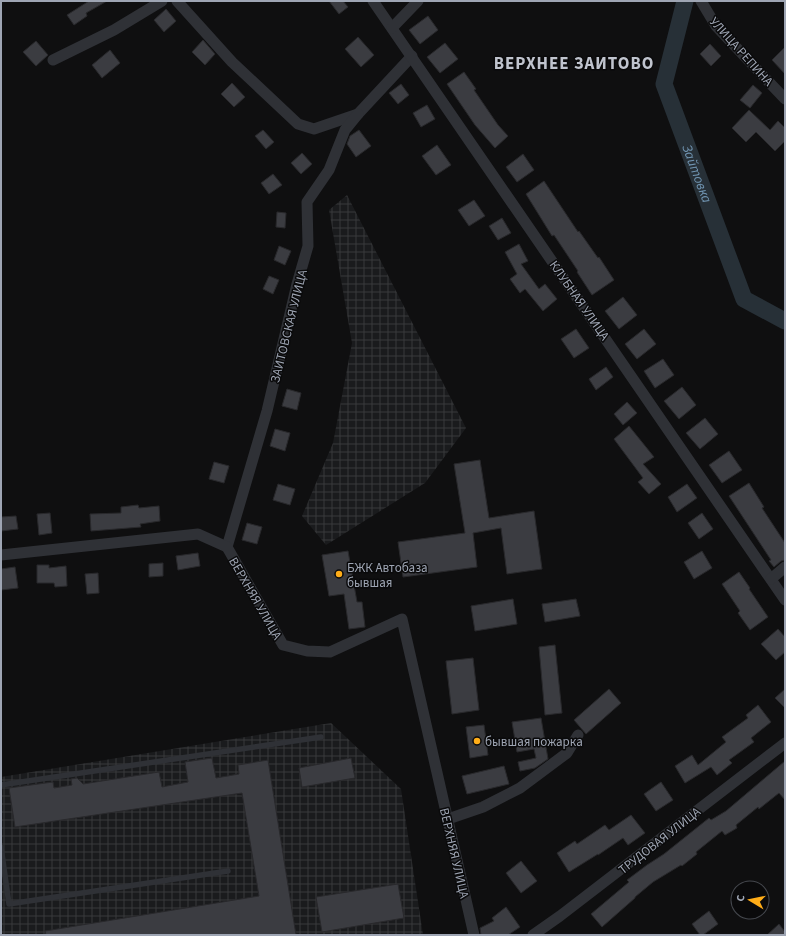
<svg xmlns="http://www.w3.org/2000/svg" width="786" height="936" font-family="'Source Sans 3',sans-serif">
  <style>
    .industrial { fill: url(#industrial-grid) }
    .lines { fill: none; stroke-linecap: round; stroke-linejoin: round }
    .river { stroke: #273037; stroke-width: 17 }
    .building { fill: #3b3c41; stroke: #29292c }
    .service { stroke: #2f3136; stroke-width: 5.5 }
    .minor { stroke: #2f3136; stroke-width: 11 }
    .poi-dot { fill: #ffad18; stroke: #0a0a0b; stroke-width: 1.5 }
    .labels { text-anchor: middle; stroke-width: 3; stroke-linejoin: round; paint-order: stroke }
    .street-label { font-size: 13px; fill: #9ea5b3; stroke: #0a0a0b }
    .poi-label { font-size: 13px; fill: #9ea5b3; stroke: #0a0a0b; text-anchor: start }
    .water-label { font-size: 14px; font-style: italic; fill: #7195b2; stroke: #0a0a0b }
    .district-label { font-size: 17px; font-weight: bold; letter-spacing: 1px; fill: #c0c4ce; stroke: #0a0a0b }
  </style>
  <defs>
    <pattern id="industrial-grid" width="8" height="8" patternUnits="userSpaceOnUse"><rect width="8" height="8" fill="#1a1b1d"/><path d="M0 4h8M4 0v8" fill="none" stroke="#38393b"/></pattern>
  </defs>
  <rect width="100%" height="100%" fill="#0f0f10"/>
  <g class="industrial">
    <polygon points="347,195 466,428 425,483 326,545 302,516 333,443 352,343 329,210"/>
    <polygon points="331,723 401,789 423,935 1,935 1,777"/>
  </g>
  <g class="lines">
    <path class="river" id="s1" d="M685,1l-21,83 80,215 41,22"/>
  </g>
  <g class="building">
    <polygon points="89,1 107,1 86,13 87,16 74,25 67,15"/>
    <polygon points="329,1 343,1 348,7 339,14"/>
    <polygon points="166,9 176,21 164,32 154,20"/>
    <polygon points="428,16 438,30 420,44 409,30"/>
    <polygon points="358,37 374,55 361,67 345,49"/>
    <polygon points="203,40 215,54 205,65 192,52"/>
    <polygon points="36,41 48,55 36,66 23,52"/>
    <polygon points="445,43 458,59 440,73 427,57"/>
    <polygon points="710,44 721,56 711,66 700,54"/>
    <polygon points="785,47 785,74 772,60"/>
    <polygon points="110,50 120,63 102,78 92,65"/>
    <polygon points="464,72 476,89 474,90 498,125 508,136 495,148 475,125 447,84"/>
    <polygon points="232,83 245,97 234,107 221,94"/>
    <polygon points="401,84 409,95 398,104 389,93"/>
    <polygon points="753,85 762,93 750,108 740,100"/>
    <polygon points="427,105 435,119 421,127 413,113"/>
    <polygon points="749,110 770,130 778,121 785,128 785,141 775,151 756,132 746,142 732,128"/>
    <polygon points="263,130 274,142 266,149 255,136"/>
    <polygon points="359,130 371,146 356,157 347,144 350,136"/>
    <polygon points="437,145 451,165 436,175 422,156"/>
    <polygon points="302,153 312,164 301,174 291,163"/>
    <polygon points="523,154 534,170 517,182 506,167"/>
    <polygon points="273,174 282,185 269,194 261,183"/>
    <polygon points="544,181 578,232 579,231 598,258 599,257 614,280 592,295 577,272 578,271 554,235 552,236 526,194"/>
    <polygon points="474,200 485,216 469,226 458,210"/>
    <polygon points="277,212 286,213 285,228 276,227"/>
    <polygon points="502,218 511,233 498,240 489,226"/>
    <polygon points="519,244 528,261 521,264 539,289 545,284 557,299 543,311 525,289 520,293 510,279 517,274 505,252"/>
    <polygon points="279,246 291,251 285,265 274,260"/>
    <polygon points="269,276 279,280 273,294 263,289"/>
    <polygon points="623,297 637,315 619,329 605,311"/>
    <polygon points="576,329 589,348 574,358 561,339"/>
    <polygon points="644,329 656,344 637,359 625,344"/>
    <polygon points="663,359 674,375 655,388 644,371"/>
    <polygon points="606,367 613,377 596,390 589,379"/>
    <polygon points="682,387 696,405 679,419 664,401"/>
    <polygon points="287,389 301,393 297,410 282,406"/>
    <polygon points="627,402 637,413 623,425 614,414"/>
    <polygon points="705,418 718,434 700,449 686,433"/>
    <polygon points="629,426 654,457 643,464 661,484 649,494 638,482 643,478 614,439"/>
    <polygon points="275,429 290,433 285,451 270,446"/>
    <polygon points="729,451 742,470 722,483 709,465"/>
    <polygon points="480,460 489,518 534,511 542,569 507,574 501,528 473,533 477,567 403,577 398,542 465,533 454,464"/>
    <polygon points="214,462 229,466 224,483 209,479"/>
    <polygon points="749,483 764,507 762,508 785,543 785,560 781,561 774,567 769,561 771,560 729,496"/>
    <polygon points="278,484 295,489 290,505 273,500"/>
    <polygon points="687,484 697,498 677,512 668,497"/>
    <polygon points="138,505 139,508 159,506 160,521 140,524 141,527 91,531 90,514 121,513 121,507"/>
    <polygon points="50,513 52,533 39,535 37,514"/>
    <polygon points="702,513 713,529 699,539 688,523"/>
    <polygon points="16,516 18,529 1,531 1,517"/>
    <polygon points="247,523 262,527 257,544 242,540"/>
    <polygon points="348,551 357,602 362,602 365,627 349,629 344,594 329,596 322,555"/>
    <polygon points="702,551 712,568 694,579 684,562"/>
    <polygon points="198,553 200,566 178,570 176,556"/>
    <polygon points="163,563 163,576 149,577 149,564"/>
    <polygon points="37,565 49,565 49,568 66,566 67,586 55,587 54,583 37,583"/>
    <polygon points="15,567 18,588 1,590 1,569"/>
    <polygon points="739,572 750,588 749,589 768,617 750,630 738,613 740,611 722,584"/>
    <polygon points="98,573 99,593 87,594 85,574"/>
    <polygon points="513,599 517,624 475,631 471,606"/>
    <polygon points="576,599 580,616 545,622 542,604"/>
    <polygon points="778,629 785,637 785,652 776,660 761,644"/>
    <polygon points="555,645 562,713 545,715 539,647"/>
    <polygon points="473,658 479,710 452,714 446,661"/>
    <polygon points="609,689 621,703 586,734 574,720"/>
    <polygon points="785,689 785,708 775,698"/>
    <polygon points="758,705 771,722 751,738 754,742 729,760 732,763 717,775 711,767 685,783 675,766 692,755 698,765 726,742 722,737 748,718 746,715"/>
    <polygon points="541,718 548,759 535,768 520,771 518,762 536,758 534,749 517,752 512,722"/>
    <polygon points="484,725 488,755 470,758 466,727"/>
    <polygon points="212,758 216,778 239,774 238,765 268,760 296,935 46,935 45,931 259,896 242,793 15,827 9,788 53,782 54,788 72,785 71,779 77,778 83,784 159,772 162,787 188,782 185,762"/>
    <polygon points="351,758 355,778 302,787 299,768"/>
    <polygon points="785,761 785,800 779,793 759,809 758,807 736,825 737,828 725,835 722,831 696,852 697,854 682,866 681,865 653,882 635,897 635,898 602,927 591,914 629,882 627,880 647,865 664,854 709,818 711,820 726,811"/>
    <polygon points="504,766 509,784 467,794 462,776"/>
    <polygon points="661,782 673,800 656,811 644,794"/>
    <polygon points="631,815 645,833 628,845 623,838 598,855 598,854 569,872 557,853 575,841 577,844 605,825 609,830"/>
    <polygon points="521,861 537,881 521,893 506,873"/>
    <polygon points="398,884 404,918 322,932 316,897"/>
    <polygon points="506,907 520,927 508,935 481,935 480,928 494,921 492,918"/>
    <polygon points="709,911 718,924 703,935 700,935 692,924"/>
    <polygon points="779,924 785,932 785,935 767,935"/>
  </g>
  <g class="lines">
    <g class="service">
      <polyline points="1,785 321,737"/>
      <polyline points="1,847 9,904 228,871"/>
    </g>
    <g class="minor">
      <polyline points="177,1 232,62 298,124 314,129 358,114 412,56"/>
      <polyline points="373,1 785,600"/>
      <polyline points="701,1 716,26 785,99"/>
      <polyline points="392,28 418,1"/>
      <polyline points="53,60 114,30 162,1"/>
      <polyline points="227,547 267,411 297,284 308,246 307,202 329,170 345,130 358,114"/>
      <polyline points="1,555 198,534 227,547 283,645 307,651 330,652 402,619 474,935"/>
      <polyline points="771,579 785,567"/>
      <polyline points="448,819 483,807 520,788 567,753 578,735"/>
      <polyline points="533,935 560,916 785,743"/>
    </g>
  </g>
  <g class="poi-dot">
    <circle cx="339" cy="574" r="4"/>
    <circle cx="477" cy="741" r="4"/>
  </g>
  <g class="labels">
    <g class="street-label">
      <text transform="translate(742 51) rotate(48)" y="5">УЛИЦА РЕПИНА</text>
      <text transform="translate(580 300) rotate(55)" y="5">КЛУБНАЯ УЛИЦА</text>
      <text transform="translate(288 326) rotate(-76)" y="5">ЗАИТОВСКАЯ УЛИЦА</text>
      <text transform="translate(256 598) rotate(60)" y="5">ВЕРХНЯЯ УЛИЦА</text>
      <text transform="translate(659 840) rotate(-38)" y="5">ТРУДОВАЯ УЛИЦА</text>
      <text transform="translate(455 853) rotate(77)" y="5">ВЕРХНЯЯ УЛИЦА</text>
    </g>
    <g class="poi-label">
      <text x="347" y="572">БЖК Автобаза<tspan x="347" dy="15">бывшая</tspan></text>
      <text x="485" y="746">бывшая пожарка</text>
    </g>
    <g class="water-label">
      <text dy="5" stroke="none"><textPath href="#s1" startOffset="181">Зайтовка</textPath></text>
    </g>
    <g class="district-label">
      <text x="574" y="69">ВЕРХНЕЕ ЗАИТОВО</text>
    </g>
  </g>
  <rect width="786" height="936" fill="none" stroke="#9ea5b3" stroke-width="4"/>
  <g transform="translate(750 900) rotate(280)"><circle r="19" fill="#0a0a0b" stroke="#45484e"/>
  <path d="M0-3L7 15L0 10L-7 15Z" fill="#ffad18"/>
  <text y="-6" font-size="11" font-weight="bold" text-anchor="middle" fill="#9ea5b3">С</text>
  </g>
</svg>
